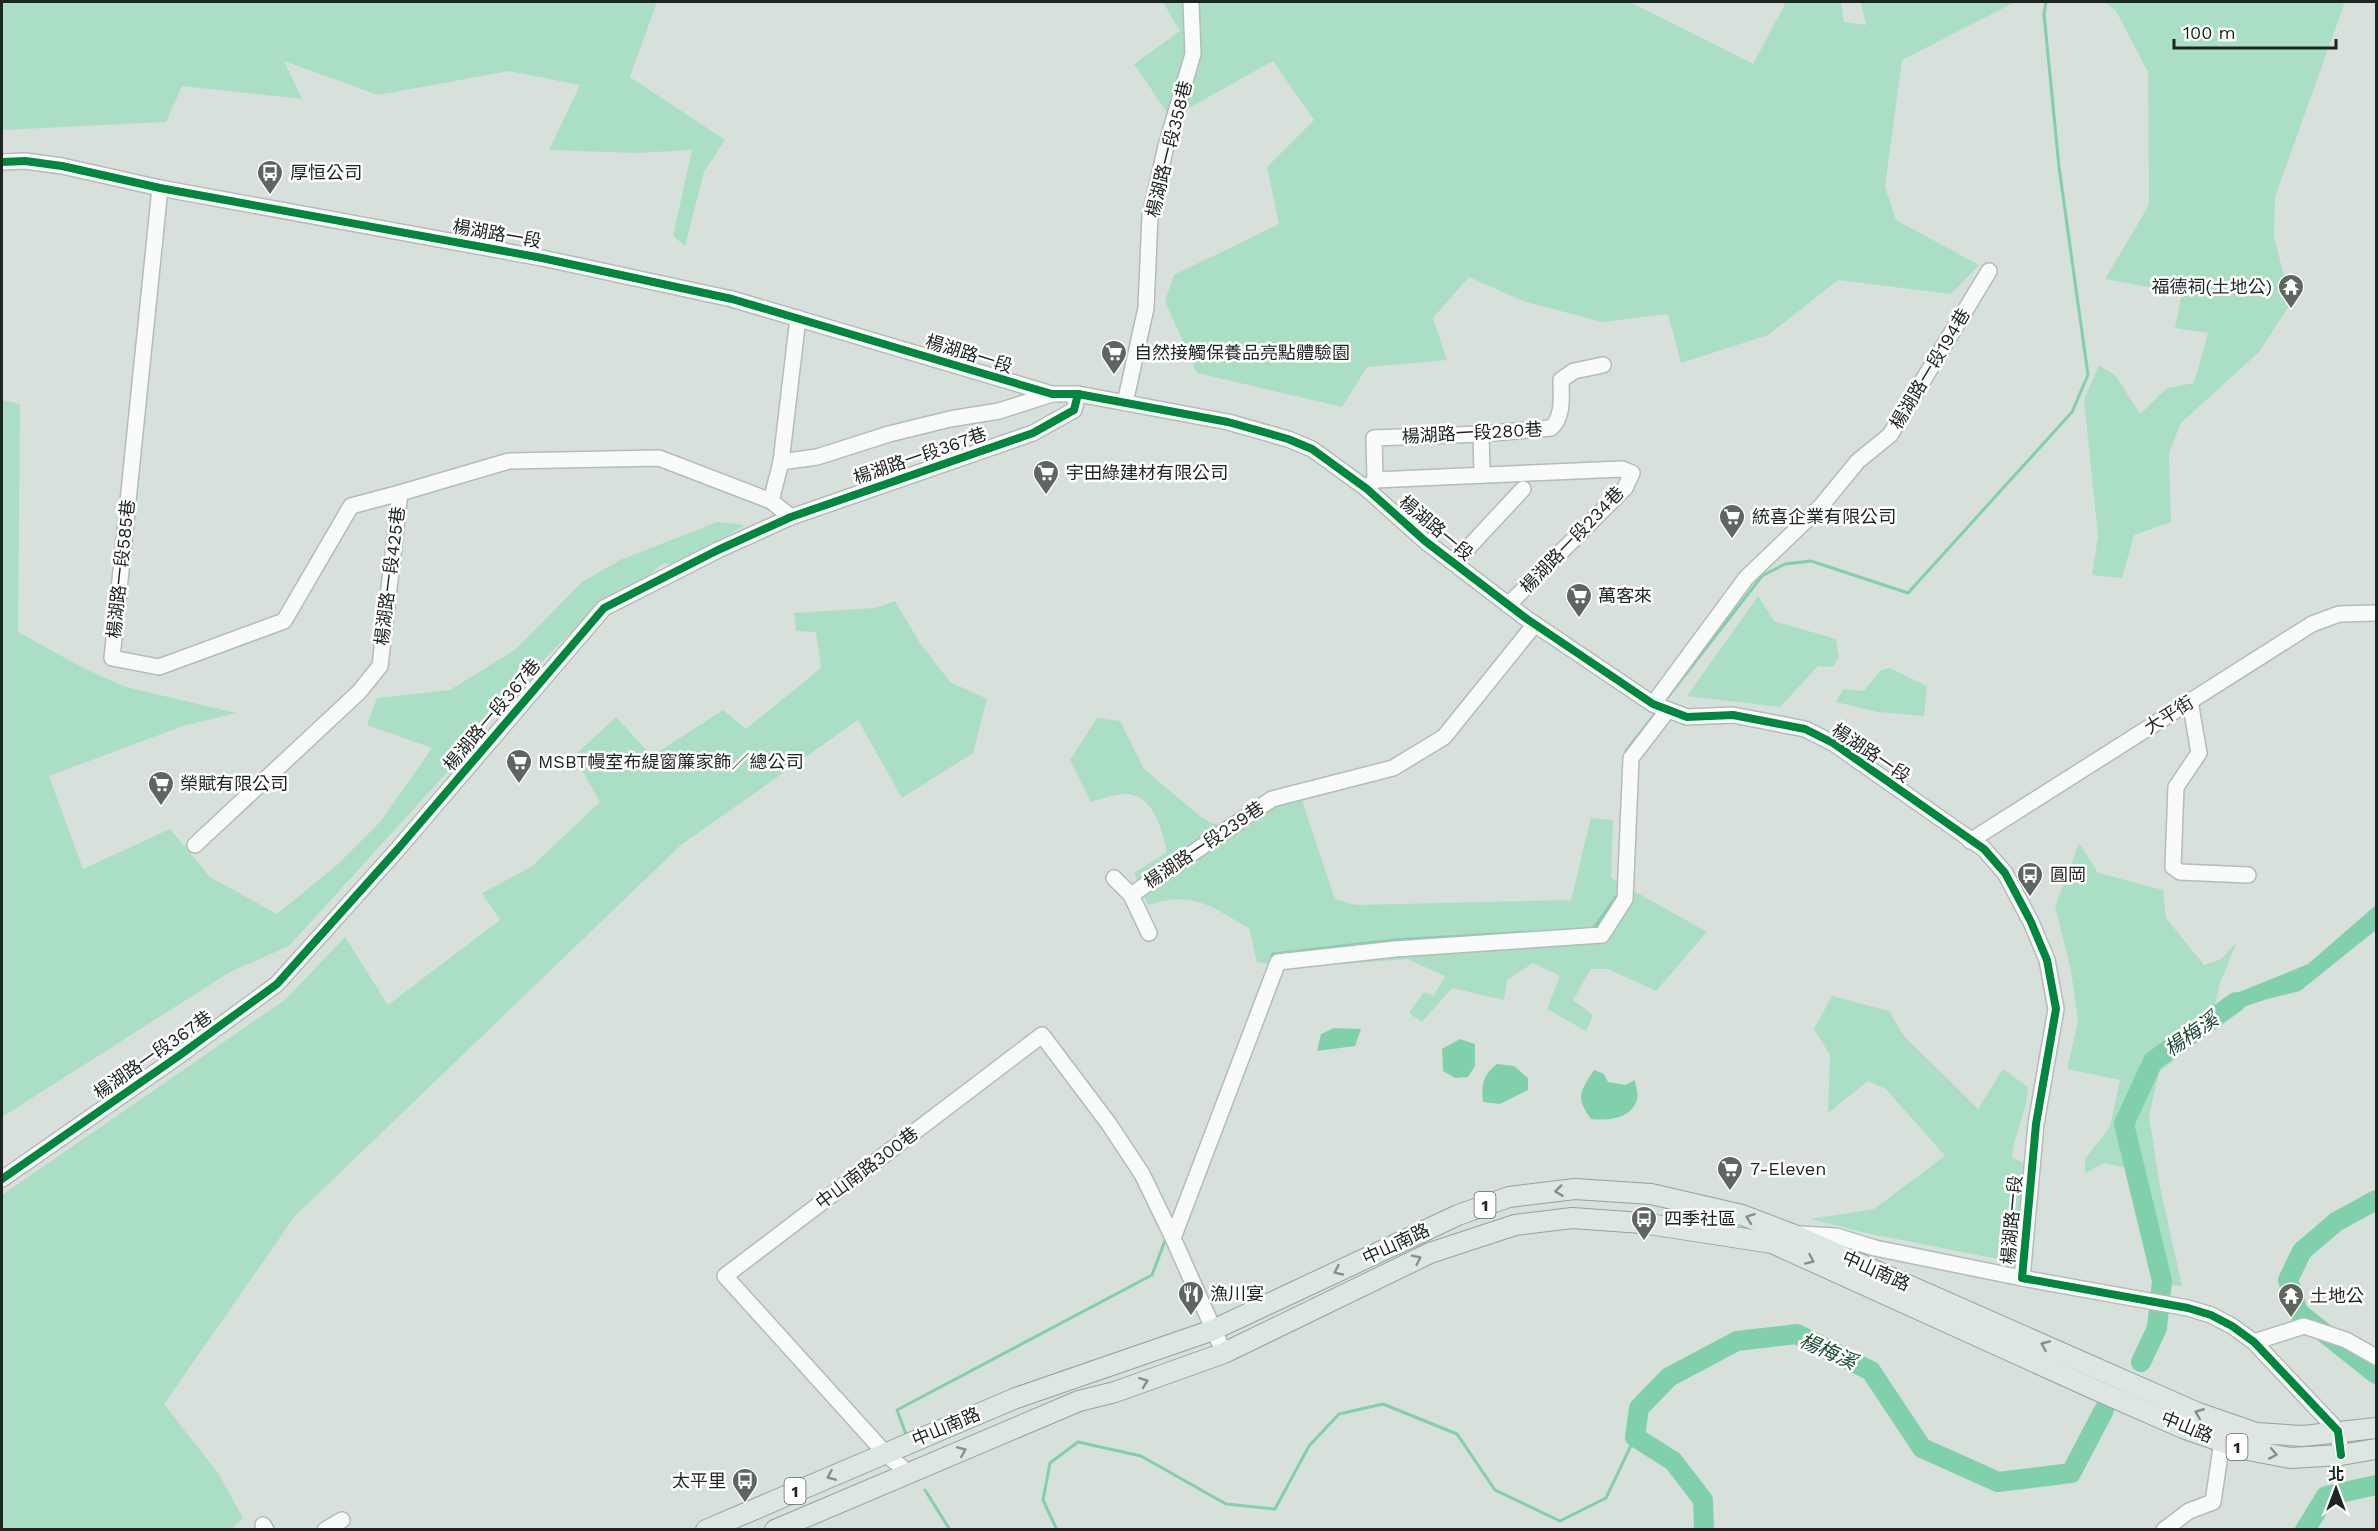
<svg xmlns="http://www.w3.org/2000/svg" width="2378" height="1531" font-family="'Work Sans','Noto Sans TC',sans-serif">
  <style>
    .green { fill: #aadfc5 }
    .water { fill: #80d1ab }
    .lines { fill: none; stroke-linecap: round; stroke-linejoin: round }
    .stream { stroke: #80d1ab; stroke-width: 3 }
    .river { stroke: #80d1ab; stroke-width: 20 }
    .minor-casing { stroke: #b5bcb8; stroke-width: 18 }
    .major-casing { stroke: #91a49b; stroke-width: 22 }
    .minor { stroke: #f9fafa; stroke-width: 15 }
    .major { stroke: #dde6e2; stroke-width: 20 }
    .cycleway-casing { stroke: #fff; stroke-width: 11 }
    .cycleway { stroke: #00873e; stroke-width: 8 }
    .oneway { stroke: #878f8b }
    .labels { text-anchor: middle; stroke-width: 5; stroke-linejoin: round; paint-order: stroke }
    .shield { fill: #fff; stroke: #626664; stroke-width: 1.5 }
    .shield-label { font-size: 16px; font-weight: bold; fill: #1e2421 }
    .street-label { font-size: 18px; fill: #1e2421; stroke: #fff }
    .poi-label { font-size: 18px; fill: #1e2421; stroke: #fff; text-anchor: start }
    .water-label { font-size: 20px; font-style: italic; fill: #1c4a35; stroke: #fff }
  </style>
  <rect width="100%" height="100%" fill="#d8e0dc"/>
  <g class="green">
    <polygon points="2,2 657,2 630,77 725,140 704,172 685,246 673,236 692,150 637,153 549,150 580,85 509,71 378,95 284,61 302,99 182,86 166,122 2,130"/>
    <polygon points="1163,2 1630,2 1753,64 1785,4 1782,2 1841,2 1844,22 1866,25 1861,2 2015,2 1902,60 1885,187 1896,220 1979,265 1951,294 1838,280 1768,335 1681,363 1668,314 1602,322 1523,301 1469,277 1433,318 1447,360 1367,367 1342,407 1197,373 1165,301 1174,275 1279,224 1267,167 1314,120 1273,61 1171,118 1134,64 1180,31"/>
    <polygon points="2105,2 2345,2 2275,197 2274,237 2291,303 2259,352 2181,423 2169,452 2171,522 2134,535 2122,578 2092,575 2098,536 2084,400 2099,365 2116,376 2140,414 2167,388 2194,383 2208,333 2175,328 2182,293 2105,279 2149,205 2148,72 2116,11"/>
    <polygon points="2,400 20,404 18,632 85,669 126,687 236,713 183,726 49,776 83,869 170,829 210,877 277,914 337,865 381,821 432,748 367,725 377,698 450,690 515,650 582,582 620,560 717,522 745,525 674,565 664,563 652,572 651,576 596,607 526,678 450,769 289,946 230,972 2,1117"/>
    <polygon points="1758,596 1774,621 1836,639 1839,657 1833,667 1818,666 1780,707 1687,696"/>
    <polygon points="895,601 920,643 950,682 987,699 973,753 902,798 858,720 681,845 295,1216 164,1404 218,1473 243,1518 231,1529 2,1529 2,1195 286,999 345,937 388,1005 500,920 482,893 531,867 600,802 574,756 616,717 652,756 723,710 746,729 821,668 816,632 796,631 794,613 875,608"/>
    <polygon points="1890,668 1927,686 1924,716 1878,712 1836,702 1843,689 1864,691 1881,670"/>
    <path d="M1097,718l23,3 24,48 56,47 11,7 36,5 30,-22 25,-6 33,99 21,6 215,-5 20,-82 22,2 -2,58 96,54 -51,59 -48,-22h-17l-18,31 20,15 -7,16 -39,-22 13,-33 -27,-13 -26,17 -3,20 -52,-12 -30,34 -13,-9 15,-21 10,4 11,-20 -38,-17 -117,9 -33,-6 -8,-34c-39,-22 -55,-38 -101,-23l-14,-32 33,-21c-5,-23 -14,-60 -44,-58 -11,1 -22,5 -32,8l-21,-42z"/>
    <polygon points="2079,843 2098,873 2163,890 2166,918 2204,965 2221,959 2237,942 2220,983 2209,1033 2159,1072 2149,1116 2160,1187 2182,1286 2170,1285 2142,1172 2105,1163 2085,1173 2085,1159 2110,1127 2120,1080 2067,1069 2078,1021 2071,970 2055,907"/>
    <path d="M1832,996l57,15 15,25 74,73 25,-40 25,18c-1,25 -14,46 -16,70l11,6 -4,90 -2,7 -9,1 -142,-28 -55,-14 63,-10 71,-53 -59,-67 -18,-8 -40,32 2,-58 -16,-26z"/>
  </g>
  <g class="water">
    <polygon points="2376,905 2376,930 2300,991 2267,999 2215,1017 2227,997 2308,964"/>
    <polygon points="1334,1028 1361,1029 1355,1046 1317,1051 1321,1034"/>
    <polygon points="1460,1039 1475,1044 1475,1066 1468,1077 1455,1078 1443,1071 1442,1049"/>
    <path d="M1497,1064l17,2 14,12v12l-28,14 -17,-2c-2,-17 0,-27 14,-38z"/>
    <path d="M1594,1070l10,4 4,8 17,3 10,-5c0,5 4,14 2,19 -5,20 -30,22 -46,20 -16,-22 -11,-27 3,-49z"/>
  </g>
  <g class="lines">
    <g class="stream">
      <polyline points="1664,702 1762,576 1785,564 1811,561 1908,593 2072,412 2088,375 2059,167 2044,14 2046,2"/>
      <polyline points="1626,755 1626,751 1658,710"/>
      <polyline points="1593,929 1618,894"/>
      <polyline points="1271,960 1273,954 1394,940 1532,932"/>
      <polyline points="907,1437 897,1410 1152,1275 1166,1238"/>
      <polyline points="925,1490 950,1530"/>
      <polyline points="1057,1530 1043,1500 1050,1463 1078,1442 1141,1456 1226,1504 1275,1509 1309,1446 1339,1414 1383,1404 1457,1434 1495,1490 1560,1521 1606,1498 1635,1437"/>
    </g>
    <g class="river">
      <polyline points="2376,1200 2336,1222 2302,1251 2288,1280 2298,1312 2376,1374"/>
      <polyline points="2141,1362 2157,1328 2162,1281 2124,1124 2153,1061 2236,1002"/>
      <polyline points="1704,1530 1703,1500 1673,1461 1635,1437 1639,1408 1669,1377 1737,1341 1797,1334 1871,1371 1922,1448 1998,1482 2071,1473 2104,1410"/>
      <polyline points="2305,1530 2326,1496 2376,1485"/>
    </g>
    <defs>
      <g id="minor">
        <polyline points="2,162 25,161 62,166 160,188 542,258 732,299 1052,394 1078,394 1228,422 1288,439 1312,449 1367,489 1425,541 1527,619 1653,704 1687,717 1733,715 1805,729 1833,743 1984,849 2005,873 2031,922 2047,960 2056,1009 2036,1124 2022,1278 2188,1308 2211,1315 2232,1326 2254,1342 2338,1431 2341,1455"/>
        <polyline points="160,188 112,658 159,667 284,621 351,506 400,493"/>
        <polyline points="1125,403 1146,308 1150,216 1166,146 1193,54 1191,2"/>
        <polyline points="1481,434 1482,475"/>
        <polyline points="781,462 817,457 889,434 950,419 999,411 1052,394"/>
        <polyline points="1375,480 1622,469 1632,473 1625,488 1508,605"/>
        <path d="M1369,486l6,-6 -1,-42 107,-4 70,-6c13,-12 10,-31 10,-48l13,-9 29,-6"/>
        <polyline points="771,501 781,462 798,318"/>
        <polyline points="1454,563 1523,489"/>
        <polyline points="2190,701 2199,753 2176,787 2173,867 2180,872 2248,875"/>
        <polyline points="1653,704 1746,578 1821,506 1858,461 1890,435 1989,271"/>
        <polyline points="1970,841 2312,624 2339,614 2376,613"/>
        <polyline points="195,845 359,692 380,666 400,493 509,461 659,458 771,501 791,517"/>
        <polyline points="1114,878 1131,895 1149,933"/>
        <polyline points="1131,895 1272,799 1393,768 1444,737 1535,624"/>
        <polyline points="2,1179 180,1055 277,984 397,850 604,608 718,550 791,517 1033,433 1074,410 1078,394"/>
        <polyline points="1799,1234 1836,1236 1875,1248 2022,1278"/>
        <polyline points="2254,1342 2304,1326 2346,1340 2376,1357"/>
        <polyline points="1224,1353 1173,1238 1278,962 1395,949 1602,935 1625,899 1631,758 1668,710"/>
        <polyline points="908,1473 885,1453 725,1276 1042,1035 1109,1124 1142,1174 1173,1238"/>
        <polyline points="263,1525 266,1530"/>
        <polyline points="325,1530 342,1520"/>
        <polyline points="2164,1530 2189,1511 2213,1502 2222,1441"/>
      </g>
      <g id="major">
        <polyline points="706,1530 1016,1398 1213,1330 1458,1215 1509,1197 1575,1189 1651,1194 1742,1215 1792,1234 2198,1413 2256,1433 2303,1436 2376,1428"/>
        <polyline points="775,1530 1079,1401 1115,1392 1224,1353 1430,1253 1515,1225 1572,1218 1642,1223 1772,1243 2094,1389 2183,1428 2243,1449 2290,1458 2341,1455 2376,1449"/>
      </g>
    </defs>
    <use href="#minor" class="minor-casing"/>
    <use href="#major" class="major-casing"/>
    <use href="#minor" class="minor"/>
    <use href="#major" class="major"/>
    <defs>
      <g id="cycleway">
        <polyline points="2,162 25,161 62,166 160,188 542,258 732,299 1052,394 1078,394 1228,422 1288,439 1312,449 1367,489 1425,541 1527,619 1653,704 1687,717 1733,715 1805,729 1833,743 1984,849 2005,873 2031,922 2047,960 2056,1009 2036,1124 2022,1278 2188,1308 2211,1315 2232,1326 2254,1342 2338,1431 2341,1455"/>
        <polyline points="2,1179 180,1055 277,984 397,850 604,608 718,550 791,517 1033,433 1074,410 1078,394"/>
      </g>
    </defs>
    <use href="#cycleway" class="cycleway-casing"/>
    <use href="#cycleway" class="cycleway"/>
  </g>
  <defs><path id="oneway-chevron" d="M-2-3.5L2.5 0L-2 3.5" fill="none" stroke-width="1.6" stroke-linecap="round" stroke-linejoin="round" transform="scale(1.5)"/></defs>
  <g class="oneway">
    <use href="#oneway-chevron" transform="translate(1559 1191) rotate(173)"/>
    <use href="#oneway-chevron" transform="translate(1750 1218) rotate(-160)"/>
    <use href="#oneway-chevron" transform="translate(1417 1259) rotate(-26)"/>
    <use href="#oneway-chevron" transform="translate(1810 1260) rotate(24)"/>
    <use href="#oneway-chevron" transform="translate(1338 1271) rotate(155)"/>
    <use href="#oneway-chevron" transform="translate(2045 1345) rotate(-156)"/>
    <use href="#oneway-chevron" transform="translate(1144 1382) rotate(-20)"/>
    <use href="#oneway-chevron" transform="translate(2199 1413) rotate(-158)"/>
    <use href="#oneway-chevron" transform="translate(962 1451) rotate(-23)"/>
    <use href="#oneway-chevron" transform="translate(2273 1454) rotate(11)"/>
    <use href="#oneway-chevron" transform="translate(831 1476) rotate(157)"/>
  </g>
  <defs>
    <symbol id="bus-pin" viewBox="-11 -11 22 30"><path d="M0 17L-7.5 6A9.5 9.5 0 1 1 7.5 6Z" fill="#5f6662" stroke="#fff"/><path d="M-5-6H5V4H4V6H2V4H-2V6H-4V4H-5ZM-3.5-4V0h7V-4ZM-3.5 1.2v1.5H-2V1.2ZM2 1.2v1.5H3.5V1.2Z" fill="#fff"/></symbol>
    <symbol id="temple-pin" viewBox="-11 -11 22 30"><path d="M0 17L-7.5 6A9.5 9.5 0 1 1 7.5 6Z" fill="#5f6662" stroke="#fff"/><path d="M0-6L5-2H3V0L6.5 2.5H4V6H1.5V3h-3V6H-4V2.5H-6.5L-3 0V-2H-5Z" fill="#fff"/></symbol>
    <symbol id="supermarket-pin" viewBox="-11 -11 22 30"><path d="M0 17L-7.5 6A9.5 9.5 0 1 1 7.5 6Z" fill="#5f6662" stroke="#fff"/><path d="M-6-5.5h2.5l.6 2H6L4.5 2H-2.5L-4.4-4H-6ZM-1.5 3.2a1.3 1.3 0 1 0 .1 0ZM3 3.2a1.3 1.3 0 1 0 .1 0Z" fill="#fff"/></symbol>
    <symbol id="restaurant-pin" viewBox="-11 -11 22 30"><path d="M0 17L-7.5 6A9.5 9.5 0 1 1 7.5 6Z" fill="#5f6662" stroke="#fff"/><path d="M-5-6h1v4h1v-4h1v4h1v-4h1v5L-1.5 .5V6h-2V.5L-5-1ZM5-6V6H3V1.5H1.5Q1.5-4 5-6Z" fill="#fff"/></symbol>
  </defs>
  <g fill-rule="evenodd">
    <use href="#bus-pin" x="255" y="158" width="30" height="40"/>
    <use href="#temple-pin" x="2276" y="272" width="30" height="40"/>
    <use href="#supermarket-pin" x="1099" y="338" width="30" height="40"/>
    <use href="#supermarket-pin" x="1031" y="458" width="30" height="40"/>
    <use href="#supermarket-pin" x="1717" y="502" width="30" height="40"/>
    <use href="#supermarket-pin" x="1564" y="581" width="30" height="40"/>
    <use href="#supermarket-pin" x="504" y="747" width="30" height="40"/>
    <use href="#supermarket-pin" x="146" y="769" width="30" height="40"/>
    <use href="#bus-pin" x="2015" y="860" width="30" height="40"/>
    <use href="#supermarket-pin" x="1715" y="1154" width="30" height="40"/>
    <use href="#bus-pin" x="1629" y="1204" width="30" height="40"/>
    <use href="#restaurant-pin" x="1176" y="1279" width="30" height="40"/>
    <use href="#temple-pin" x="2276" y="1281" width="30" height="40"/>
    <use href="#bus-pin" x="730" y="1466" width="30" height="40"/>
  </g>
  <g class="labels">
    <g class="shield">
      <rect x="1474.5" y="1192" width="21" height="26" rx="4.5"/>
      <rect x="2226.5" y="1434" width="21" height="26" rx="4.5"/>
      <rect x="784.5" y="1478" width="21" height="26" rx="4.5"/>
    </g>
    <g class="shield-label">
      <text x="1485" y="1211">1</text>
      <text x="2237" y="1453">1</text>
      <text x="795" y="1497">1</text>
    </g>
    <g class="street-label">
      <text transform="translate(1169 149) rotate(-76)" y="6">楊湖路一段358巷</text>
      <text transform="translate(497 234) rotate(10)" y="6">楊湖路一段</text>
      <text transform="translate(969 354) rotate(17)" y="6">楊湖路一段</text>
      <text transform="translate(1930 369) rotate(-59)" y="6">楊湖路一段194巷</text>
      <text transform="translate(1472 433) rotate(-3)" y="6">楊湖路一段280巷</text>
      <text transform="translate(920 456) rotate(-19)" y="6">楊湖路一段367巷</text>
      <text transform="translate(1436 528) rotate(40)" y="6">楊湖路一段</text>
      <text transform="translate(1572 540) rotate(-46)" y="6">楊湖路一段234巷</text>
      <text transform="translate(121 569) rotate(-84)" y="6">楊湖路一段585巷</text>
      <text transform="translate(390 576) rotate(-83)" y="6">楊湖路一段425巷</text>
      <text transform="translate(492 715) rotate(-50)" y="6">楊湖路一段367巷</text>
      <text transform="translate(2169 715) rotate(-32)" y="6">大平街</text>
      <text transform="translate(1871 753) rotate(34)" y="6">楊湖路一段</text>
      <text transform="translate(1204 845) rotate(-34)" y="6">楊湖路一段239巷</text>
      <text transform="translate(153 1055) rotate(-35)" y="6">楊湖路一段367巷</text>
      <text transform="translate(867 1168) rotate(-37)" y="6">中山南路300巷</text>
      <text transform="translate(2012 1220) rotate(-85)" y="6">楊湖路一段</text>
      <text transform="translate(1396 1244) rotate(-25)" y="6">中山南路</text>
      <text transform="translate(1876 1271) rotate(24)" y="6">中山南路</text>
      <text transform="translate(946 1427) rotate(-23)" y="6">中山南路</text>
      <text transform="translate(2187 1427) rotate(22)" y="6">中山路</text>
    </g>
    <g class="poi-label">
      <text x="290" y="179">厚恒公司</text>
      <text x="2272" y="293" text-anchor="end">福德祠(土地公)</text>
      <text x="1134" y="359">自然接觸保養品亮點體驗園</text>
      <text x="1066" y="479">宇田綠建材有限公司</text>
      <text x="1752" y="523">統喜企業有限公司</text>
      <text x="1598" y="602">萬客來</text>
      <text x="538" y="768">MSBT幔室布緹窗簾家飾／總公司</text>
      <text x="180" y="790">榮賦有限公司</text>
      <text x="2050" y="881">圓岡</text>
      <text x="1750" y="1175">7-Eleven</text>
      <text x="1664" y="1225">四季社區</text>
      <text x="1210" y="1300">漁川宴</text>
      <text x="2310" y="1302">土地公</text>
      <text x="726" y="1487" text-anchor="end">太平里</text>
    </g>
    <g class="water-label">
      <text transform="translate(2191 1034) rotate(-35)" y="7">楊梅溪</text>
      <text transform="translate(1828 1351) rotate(24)" y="7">楊梅溪</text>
    </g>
  </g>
  <rect width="2378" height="1531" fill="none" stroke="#1e2421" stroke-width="6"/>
  <g transform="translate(2336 1489)" stroke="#ffffff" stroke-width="4.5" paint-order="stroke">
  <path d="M0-4.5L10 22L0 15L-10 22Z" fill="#1e2421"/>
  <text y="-9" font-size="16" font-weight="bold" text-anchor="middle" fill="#1e2421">北</text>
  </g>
  <path d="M2174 39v9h162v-9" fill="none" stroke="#1e2421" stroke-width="3"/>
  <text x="2183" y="39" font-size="18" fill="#1e2421" stroke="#ffffff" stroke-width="4.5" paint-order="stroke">100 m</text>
</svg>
